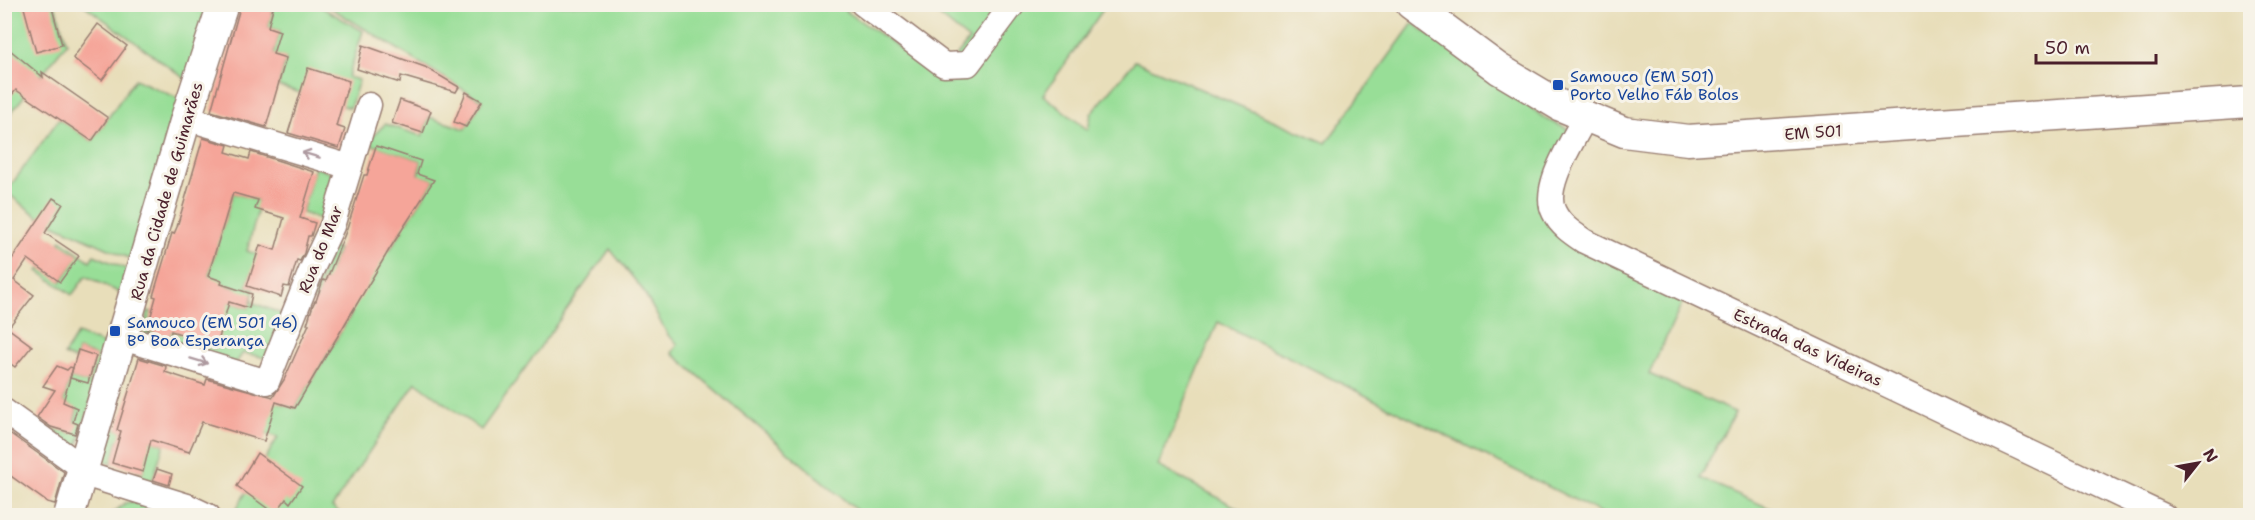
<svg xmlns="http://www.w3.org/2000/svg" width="2255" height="520" font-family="'Shantell Sans',sans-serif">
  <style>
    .green { fill: #98de97; stroke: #717e61; stroke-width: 1.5 }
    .building { fill: #f5a599 }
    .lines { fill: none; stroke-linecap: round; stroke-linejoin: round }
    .minor-casing { stroke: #997e72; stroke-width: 27 }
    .major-casing { stroke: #997e72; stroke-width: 33 }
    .minor { stroke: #fff; stroke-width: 24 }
    .major { stroke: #fff; stroke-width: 30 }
    .oneway { stroke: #ae9aa0 }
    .transit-dot { fill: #1a4fb4; stroke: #f7f3e8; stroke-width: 2 }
    .labels { text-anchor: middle; stroke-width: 6; stroke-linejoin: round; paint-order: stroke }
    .transit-label { font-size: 16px; fill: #164399; stroke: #f7f3e8; text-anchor: start }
    .street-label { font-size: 16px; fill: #4a1f2b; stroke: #f7f3e8 }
  </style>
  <rect width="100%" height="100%" fill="#f7f3e8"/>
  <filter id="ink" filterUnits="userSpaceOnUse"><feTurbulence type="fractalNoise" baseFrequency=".0167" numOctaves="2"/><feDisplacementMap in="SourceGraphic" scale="12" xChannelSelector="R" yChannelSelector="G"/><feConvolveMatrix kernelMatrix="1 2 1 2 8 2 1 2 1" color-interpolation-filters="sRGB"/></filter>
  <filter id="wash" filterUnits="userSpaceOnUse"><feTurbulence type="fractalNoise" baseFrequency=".008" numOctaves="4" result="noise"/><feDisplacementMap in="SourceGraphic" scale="24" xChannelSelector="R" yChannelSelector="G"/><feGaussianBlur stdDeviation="1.35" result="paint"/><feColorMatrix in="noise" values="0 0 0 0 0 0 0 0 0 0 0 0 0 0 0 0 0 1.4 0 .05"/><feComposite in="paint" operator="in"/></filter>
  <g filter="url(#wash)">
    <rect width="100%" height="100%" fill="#e8deba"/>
    <g class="green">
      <polygon points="316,4 363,31 348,77 359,80 350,108 278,86 286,59 273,54 280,31 268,27 274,5"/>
      <polygon points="1107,4 1043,95 1088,130 1091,114 1135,61 1326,143 1413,23 1548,120 1577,133 1553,211 1688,291 1649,374 1735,412 1700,478 1785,515 1605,515 1218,322 1158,466 1251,515 862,515 672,353 678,344 668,335 642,289 610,249 481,430 416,382 332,507 343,515 237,516 234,513 278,437 247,428 273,397 277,385 284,388 279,403 295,408 352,313 345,310 345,286 323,280 316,301 311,300 333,247 338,249 330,271 361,280 381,247 390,250 403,229 397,226 399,219 408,221 434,180 418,175 421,161 369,144 373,136 385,124 422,136 429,117 465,129 482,101 326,5 837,5 941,76 969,40 926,5"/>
      <polygon points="5,5 55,5 67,43 5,120"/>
      <polygon points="84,5 212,5 187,80"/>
      <polygon points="135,79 180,99 133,260 40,218 6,192 59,119 92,141"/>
      <polygon points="315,167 332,173 335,176 323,220 302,213"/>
      <polygon points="233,193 258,200 258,210 247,251 265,257 251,274 247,286 254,289 251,302 285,315 268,362 262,357 243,353 236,363 147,335 144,331 148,311 152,312 147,331 169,338 172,328 190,337 190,340 216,348 226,301 249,308 250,302 233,297 235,288 221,284 208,276"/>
      <polygon points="61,240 90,261 94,255 129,270 122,294 86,276 72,295 38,271 41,268 61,282 78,256 59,242"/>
      <polygon points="77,334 107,345 76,452 45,428 52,419 55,421 53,428 72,433 77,409 63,402 70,378 88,383 96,356 78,350 75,360 64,355"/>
      <polygon points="113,428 164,444 151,485 135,480 137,471 143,472 148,449 118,440 112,463 104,460"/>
      <polygon points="138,500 180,516 110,516 125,503"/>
    </g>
    <g id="blocks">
      <g class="building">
        <polygon points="23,4 51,4 62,45 36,52"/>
        <polygon points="241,4 274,4 268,27 280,31 273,54 286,58 266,127 211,111"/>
        <polygon points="98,24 127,46 102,80 73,58"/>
        <polygon points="4,45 43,77 42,72 108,118 92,141 16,90 4,104"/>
        <polygon points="363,45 425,67 459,87 456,92 401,76 400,83 357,69"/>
        <polygon points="308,68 349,81 336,126 345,129 339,148 288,133"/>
        <polygon points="466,92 482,101 466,127 454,122"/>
        <polygon points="400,100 431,111 423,133 392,123"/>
        <polygon points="203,138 228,145 226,152 249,159 251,152 314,172 300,218 315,223 311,236 308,236 304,253 300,261 297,260 289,287 284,286 281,297 247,286 260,245 275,250 284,218 255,209 258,200 233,193 208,276 222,281 221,284 252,294 249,308 229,302 216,349 196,343 197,339 171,331 170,337 147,330 156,297 153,296 172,233 174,234 177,227"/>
        <polygon points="376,146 421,161 417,174 434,180 389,250 295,408 276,402 264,441 202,422 189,452 151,440 143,472 112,463 121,431 117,430 139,358 166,366 165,372 205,385 207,379 273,397 284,380 309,324 307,324 313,305 315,301 316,301 323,280 326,281 347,229 364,175 367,175"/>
        <polygon points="53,198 63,204 45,233 79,256 60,282 28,259 14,280 34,295 8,328 32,346 15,367 4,359 4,271"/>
        <polygon points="78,350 96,356 88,383 70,378"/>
        <polygon points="57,366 67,370 70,367 73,368 63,402 77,408 73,422 78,424 75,434 51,427 37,417 55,390 43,386"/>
        <polygon points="8,432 64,472 55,504 47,502 4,471 4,438"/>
        <polygon points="257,453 302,486 290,503 286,499 275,514 237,486"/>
        <polygon points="157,469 172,474 169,485 153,480"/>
      </g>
    </g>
  </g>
  <g filter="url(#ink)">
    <use href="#blocks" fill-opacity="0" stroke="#997e72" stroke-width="1.5"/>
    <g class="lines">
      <defs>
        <g id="minor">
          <polyline points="863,4 944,65 968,64 1013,4"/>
          <path d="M1585,117c-11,23 -44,70 -31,95 6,13 18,21 30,29l580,275"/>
          <polyline points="350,167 369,105"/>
          <polyline points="123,338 267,382 311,271 332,226 350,167 186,118"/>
          <polyline points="4,411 83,468"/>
          <polyline points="81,473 187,506 208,516"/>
        </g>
        <g id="major">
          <polyline points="1411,4 1499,69 1561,106 1624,132 1688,140 2250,102"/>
          <polyline points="69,516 186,118 223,4"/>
        </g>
      </defs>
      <use href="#minor" class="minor-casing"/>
      <use href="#major" class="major-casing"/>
      <use href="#minor" class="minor"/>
      <use href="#major" class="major"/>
    </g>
    <defs><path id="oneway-shaft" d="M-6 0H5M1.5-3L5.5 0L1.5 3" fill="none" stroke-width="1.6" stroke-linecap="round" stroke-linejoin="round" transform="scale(1.5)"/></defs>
    <g class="oneway">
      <use href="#oneway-shaft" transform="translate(311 155) rotate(-163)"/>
      <use href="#oneway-shaft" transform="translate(199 361) rotate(17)"/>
    </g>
  </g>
  <g class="transit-dot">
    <rect x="1552" y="79" width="12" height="12" rx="3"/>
    <rect x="109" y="325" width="12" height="12" rx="3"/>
  </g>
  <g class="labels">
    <g class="transit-label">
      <text x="1570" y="82">Samouco (EM 501)<tspan x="1570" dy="18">Porto Velho Fáb Bolos</tspan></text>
      <text x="127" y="328">Samouco (EM 501 46)<tspan x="127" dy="18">Bº Boa Esperança</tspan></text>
    </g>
    <g class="street-label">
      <text transform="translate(1813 132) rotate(-4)" y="6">EM 501</text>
      <text transform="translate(166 191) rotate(-74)" y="6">Rua da Cidade de Guimarães</text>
      <text transform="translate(320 249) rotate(-68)" y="6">Rua do Mar</text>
      <text transform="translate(1808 347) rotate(25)" y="6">Estrada das Videiras</text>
    </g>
  </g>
  <rect width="2255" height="520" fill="none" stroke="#f7f3e8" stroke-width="24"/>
  <g transform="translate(2198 463) rotate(59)" stroke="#f7f3e8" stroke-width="4.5" paint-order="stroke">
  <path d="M0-4.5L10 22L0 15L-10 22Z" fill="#4a1f2b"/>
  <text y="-9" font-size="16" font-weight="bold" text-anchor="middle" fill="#4a1f2b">N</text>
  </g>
  <path d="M2036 54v9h120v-9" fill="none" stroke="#4a1f2b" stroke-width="3"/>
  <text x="2045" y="54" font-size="18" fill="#4a1f2b" stroke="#f7f3e8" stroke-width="4.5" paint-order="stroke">50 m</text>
</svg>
